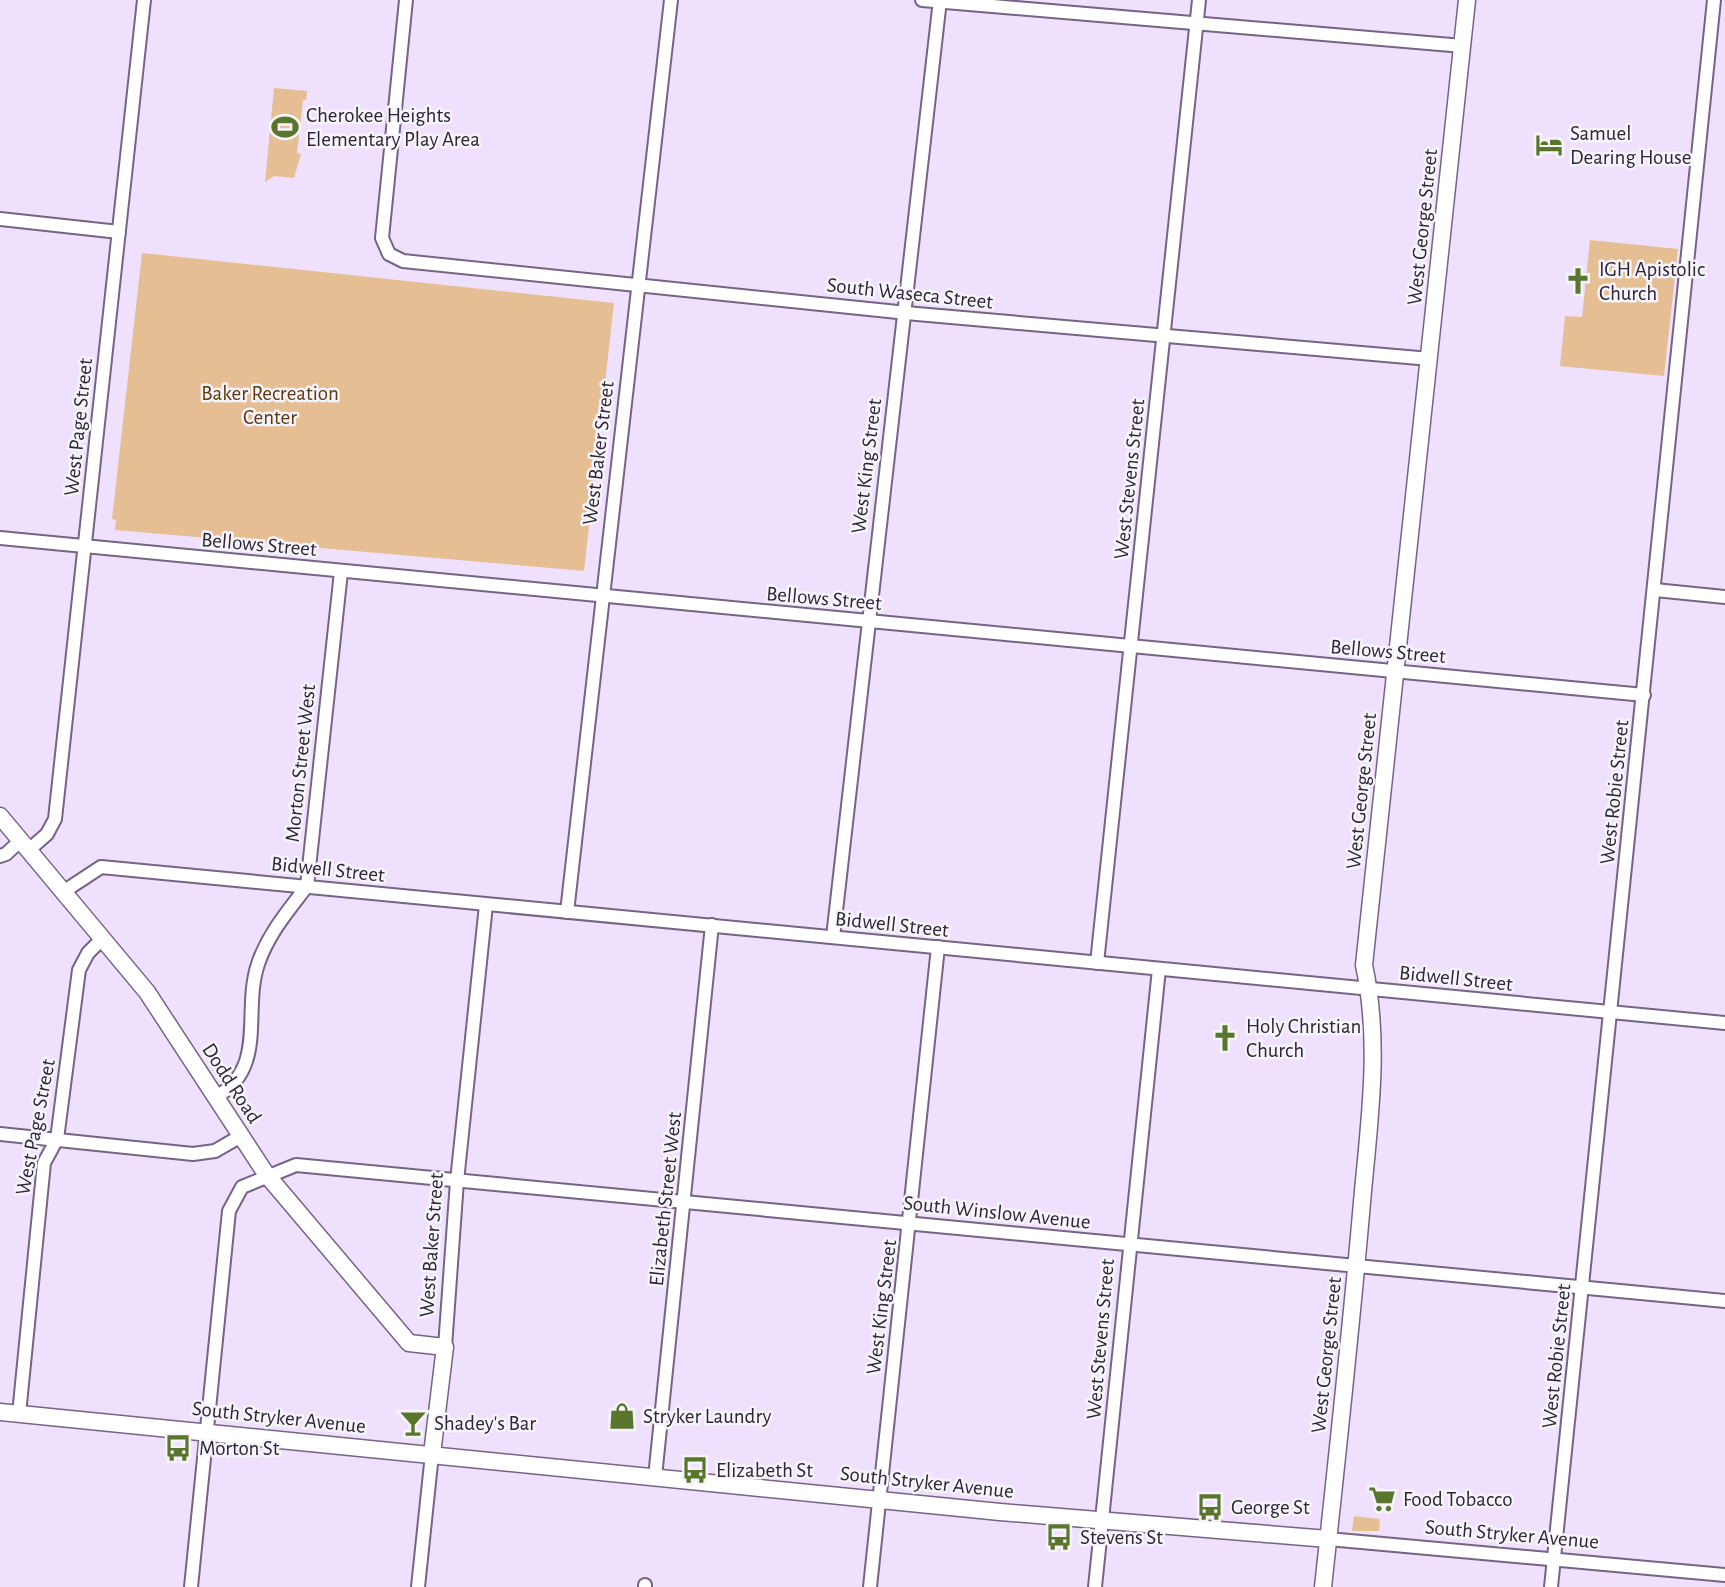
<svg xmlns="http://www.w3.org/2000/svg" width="1725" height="1587" font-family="'Alegreya Sans',sans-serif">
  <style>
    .green { fill: #e6be94 }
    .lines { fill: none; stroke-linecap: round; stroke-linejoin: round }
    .minor-casing { stroke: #756484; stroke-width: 16 }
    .tertiary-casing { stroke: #756484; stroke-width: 19 }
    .minor { stroke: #fff; stroke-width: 12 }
    .tertiary { stroke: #fff; stroke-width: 16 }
    .labels { text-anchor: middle; stroke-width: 5; stroke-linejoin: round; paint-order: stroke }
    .poi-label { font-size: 21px; fill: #2d2634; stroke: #f7f3fa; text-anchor: start }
    .street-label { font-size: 21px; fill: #2d2634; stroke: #f7f3fa }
    .park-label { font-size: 21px; fill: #5e3a09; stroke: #f7f3fa }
  </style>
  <rect width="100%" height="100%" fill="#efe1fe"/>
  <g class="green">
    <polygon points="274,88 307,91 306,100 303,100 297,153 301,154 294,178 274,176 265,182"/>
    <polygon points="1590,240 1678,249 1664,376 1560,366 1565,316 1582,317"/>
    <polygon points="142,253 614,303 584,571 115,530 116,520 112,519"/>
    <polygon points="1354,1516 1380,1519 1379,1531 1352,1531"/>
  </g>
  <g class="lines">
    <defs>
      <g id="minor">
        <polyline points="406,0 382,238 389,254 403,261 917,314 1430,359"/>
        <polyline points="922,0 1463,46"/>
        <polyline points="0,219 119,232"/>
        <polyline points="0,538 1644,695"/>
        <polyline points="1655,590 1725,597"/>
        <polyline points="30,849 47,834 55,819 144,0"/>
        <polyline points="0,856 6,854 21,840"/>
        <polyline points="63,892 101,867 1725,1023"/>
        <polyline points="567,912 671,0"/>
        <polyline points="833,937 940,0"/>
        <polyline points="1097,963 1199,0"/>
        <path d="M216,1097c52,-30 26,-85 42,-133 10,-30 30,-53 49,-78l34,-314"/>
        <polyline points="0,1134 193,1154 215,1151 241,1136"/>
        <polyline points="445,1347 457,1181 486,905"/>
        <polyline points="19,1414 44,1163 57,1139 79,970 88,953 102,939"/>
        <polyline points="655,1477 712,925"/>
        <polyline points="1328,1539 1725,1575"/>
        <polyline points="191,1587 229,1211 242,1187 296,1165 1725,1301"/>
        <polyline points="418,1587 432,1454"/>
        <polyline points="645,1587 645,1585"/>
        <polyline points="870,1587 938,947"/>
        <polyline points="1095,1587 1159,969"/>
        <polyline points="1551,1587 1714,0"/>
      </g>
      <g id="tertiary">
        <polyline points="0,816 147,992 266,1174 409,1343 445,1347 432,1454"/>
        <polyline points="0,1412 1000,1512 1328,1539"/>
        <path d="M1323,1587c14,-128 28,-256 39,-385 7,-79 19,-158 2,-237l103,-965"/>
      </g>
    </defs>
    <use href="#minor" class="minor-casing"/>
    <use href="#tertiary" class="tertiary-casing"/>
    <use href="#minor" class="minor"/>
    <use href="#tertiary" class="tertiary"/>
  </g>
  <defs>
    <symbol id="stadium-bare" viewBox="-9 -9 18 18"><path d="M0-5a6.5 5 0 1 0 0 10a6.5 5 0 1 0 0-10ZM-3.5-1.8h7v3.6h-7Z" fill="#59762c" stroke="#f7f3fa" stroke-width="2.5" paint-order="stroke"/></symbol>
    <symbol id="hotel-bare" viewBox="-9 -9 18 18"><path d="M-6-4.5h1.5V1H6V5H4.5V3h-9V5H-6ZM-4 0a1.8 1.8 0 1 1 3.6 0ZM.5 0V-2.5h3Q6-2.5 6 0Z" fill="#59762c" stroke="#f7f3fa" stroke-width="2.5" paint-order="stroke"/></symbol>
    <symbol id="church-bare" viewBox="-9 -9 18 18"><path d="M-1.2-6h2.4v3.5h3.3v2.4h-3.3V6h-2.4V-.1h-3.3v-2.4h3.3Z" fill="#59762c" stroke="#f7f3fa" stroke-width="2.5" paint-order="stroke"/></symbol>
    <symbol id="shop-bare" viewBox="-9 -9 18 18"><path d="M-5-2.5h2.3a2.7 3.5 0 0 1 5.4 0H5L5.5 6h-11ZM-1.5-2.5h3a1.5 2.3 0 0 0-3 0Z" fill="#59762c" stroke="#f7f3fa" stroke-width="2.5" paint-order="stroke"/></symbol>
    <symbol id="bar-bare" viewBox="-9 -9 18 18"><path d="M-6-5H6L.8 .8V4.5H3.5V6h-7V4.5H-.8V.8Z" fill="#59762c" stroke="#f7f3fa" stroke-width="2.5" paint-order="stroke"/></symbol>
    <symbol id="bus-bare" viewBox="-9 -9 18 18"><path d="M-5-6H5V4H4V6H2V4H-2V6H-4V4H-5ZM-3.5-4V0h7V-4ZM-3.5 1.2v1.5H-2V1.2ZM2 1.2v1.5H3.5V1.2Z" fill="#59762c" stroke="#f7f3fa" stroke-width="2.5" paint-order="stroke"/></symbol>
    <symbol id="supermarket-bare" viewBox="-9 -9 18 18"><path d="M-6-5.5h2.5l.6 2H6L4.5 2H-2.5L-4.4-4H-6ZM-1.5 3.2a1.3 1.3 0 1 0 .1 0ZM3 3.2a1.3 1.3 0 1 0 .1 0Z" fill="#59762c" stroke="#f7f3fa" stroke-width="2.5" paint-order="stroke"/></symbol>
  </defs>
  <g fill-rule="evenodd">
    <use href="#stadium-bare" x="266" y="108" width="38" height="38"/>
    <use href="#hotel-bare" x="1530" y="126" width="38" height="38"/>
    <use href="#church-bare" x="1559" y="262" width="38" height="38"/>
    <use href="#church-bare" x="1206" y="1019" width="38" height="38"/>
    <use href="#shop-bare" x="603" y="1397" width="38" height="38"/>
    <use href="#bar-bare" x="394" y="1404" width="38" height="38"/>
    <use href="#bus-bare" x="159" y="1429" width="38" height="38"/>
    <use href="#bus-bare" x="676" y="1451" width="38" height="38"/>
    <use href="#supermarket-bare" x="1363" y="1480" width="38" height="38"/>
    <use href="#bus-bare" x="1191" y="1488" width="38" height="38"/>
    <use href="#bus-bare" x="1040" y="1518" width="38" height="38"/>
  </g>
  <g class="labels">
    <g class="poi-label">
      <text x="306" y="122">Cherokee Heights<tspan x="306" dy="24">Elementary Play Area</tspan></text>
      <text x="1570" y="140">Samuel<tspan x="1570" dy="24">Dearing House</tspan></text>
      <text x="1599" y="276">IGH Apistolic<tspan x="1599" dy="24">Church</tspan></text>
      <text x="1246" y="1033">Holy Christian<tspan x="1246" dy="24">Church</tspan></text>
      <text x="643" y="1423">Stryker Laundry</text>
      <text x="434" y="1430">Shadey's Bar</text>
      <text x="199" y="1455">Morton St</text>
      <text x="716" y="1477">Elizabeth St</text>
      <text x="1403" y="1506">Food Tobacco</text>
      <text x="1231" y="1514">George St</text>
      <text x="1080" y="1544">Stevens St</text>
    </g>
    <g class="street-label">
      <text transform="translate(1422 227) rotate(-84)" y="7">West George Street</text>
      <text transform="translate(910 293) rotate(6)" y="7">South Waseca Street</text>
      <text transform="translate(78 427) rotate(-84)" y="7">West Page Street</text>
      <text transform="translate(598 453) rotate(-83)" y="7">West Baker Street</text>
      <text transform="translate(866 466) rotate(-83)" y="7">West King Street</text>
      <text transform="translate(1129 479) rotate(-84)" y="7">West Stevens Street</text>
      <text transform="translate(259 544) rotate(5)" y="7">Bellows Street</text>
      <text transform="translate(824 598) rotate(5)" y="7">Bellows Street</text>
      <text transform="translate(1388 651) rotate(5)" y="7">Bellows Street</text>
      <text transform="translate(300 763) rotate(-84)" y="7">Morton Street West</text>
      <text transform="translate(1361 791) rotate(-84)" y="7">West George Street</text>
      <text transform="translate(1614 792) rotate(-84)" y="7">West Robie Street</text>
      <text transform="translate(328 869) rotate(6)" y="7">Bidwell Street</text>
      <text transform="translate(892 924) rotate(6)" y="7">Bidwell Street</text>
      <text transform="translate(1456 978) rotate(6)" y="7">Bidwell Street</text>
      <text transform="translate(232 1083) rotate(57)" y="7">Dodd Road</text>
      <text transform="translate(35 1127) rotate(-79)" y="7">West Page Street</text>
      <text transform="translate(665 1199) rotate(-84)" y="7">Elizabeth Street West</text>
      <text transform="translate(997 1212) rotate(6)" y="7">South Winslow Avenue</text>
      <text transform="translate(431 1245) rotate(-86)" y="7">West Baker Street</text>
      <text transform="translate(881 1307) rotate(-83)" y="7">West King Street</text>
      <text transform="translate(1100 1339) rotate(-85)" y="7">West Stevens Street</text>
      <text transform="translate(1326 1355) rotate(-84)" y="7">West George Street</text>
      <text transform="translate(1556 1356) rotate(-84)" y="7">West Robie Street</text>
      <text transform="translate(279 1417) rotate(6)" y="7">South Stryker Avenue</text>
      <text transform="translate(927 1482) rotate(6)" y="7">South Stryker Avenue</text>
      <text transform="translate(1512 1534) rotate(5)" y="7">South Stryker Avenue</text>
    </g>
    <g class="park-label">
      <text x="270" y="400">Baker Recreation<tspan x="270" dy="24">Center</tspan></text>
    </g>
  </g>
</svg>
